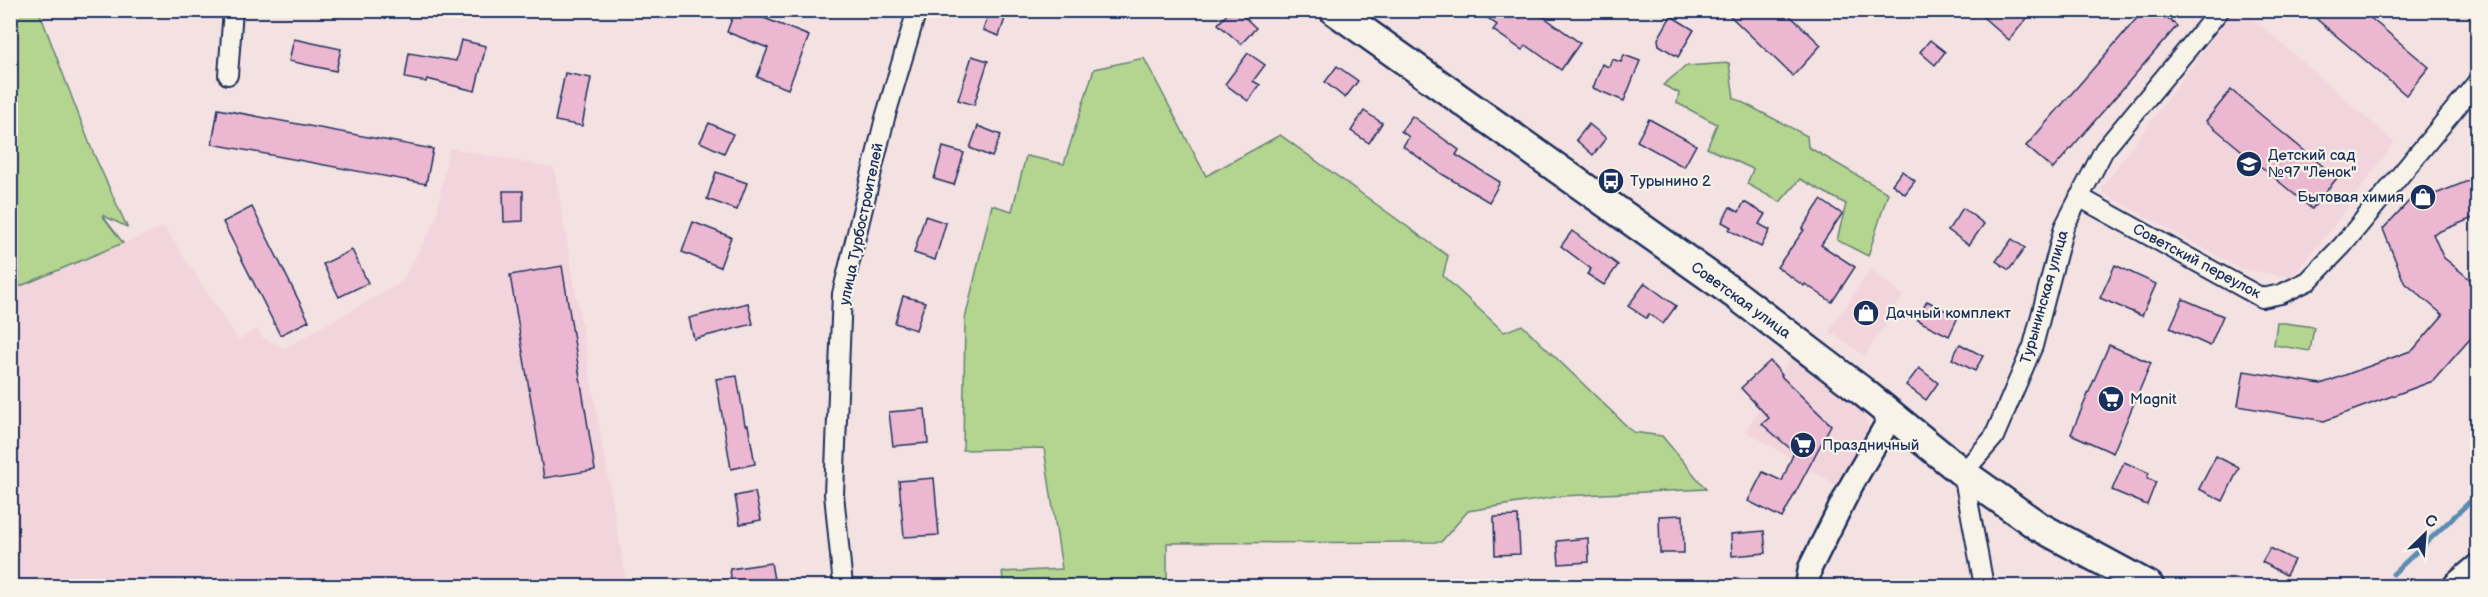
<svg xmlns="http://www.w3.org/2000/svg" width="2488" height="597" font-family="'Balsamiq Sans',sans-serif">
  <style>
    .built { fill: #f2d4dc }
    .green { fill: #b3d58f; stroke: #678276; stroke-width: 1.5 }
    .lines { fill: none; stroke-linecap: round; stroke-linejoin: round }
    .stream { stroke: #5c8db1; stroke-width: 5 }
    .building { fill: #ecb7d1; stroke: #1b2f5e; stroke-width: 1.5 }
    .minor-casing { stroke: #1b2f5e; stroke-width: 22 }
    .tertiary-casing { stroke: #1b2f5e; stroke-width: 27 }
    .primary-casing { stroke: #1b2f5e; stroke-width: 33 }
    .minor { stroke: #f7f3e8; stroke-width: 18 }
    .tertiary { stroke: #f7f3e8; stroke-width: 22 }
    .primary { stroke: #f7f3e8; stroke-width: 28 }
    .labels { text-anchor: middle; stroke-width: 4.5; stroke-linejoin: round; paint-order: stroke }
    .poi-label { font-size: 15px; fill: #1b2f5e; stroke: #f7f3e8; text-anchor: start }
    .street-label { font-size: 15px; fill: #1b2f5e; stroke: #f7f3e8 }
  </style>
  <rect width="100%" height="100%" fill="#f4e1e1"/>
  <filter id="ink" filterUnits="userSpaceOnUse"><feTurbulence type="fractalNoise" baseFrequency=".0167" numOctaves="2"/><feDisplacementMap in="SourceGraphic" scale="12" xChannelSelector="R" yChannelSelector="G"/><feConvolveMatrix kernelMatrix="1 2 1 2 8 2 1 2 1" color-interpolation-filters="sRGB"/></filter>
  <g filter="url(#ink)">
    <g class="built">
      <polygon points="2233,11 2244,11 2394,142 2330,231 2291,278 2239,268 2103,193 2103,186"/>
      <polygon points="449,148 554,168 627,586 19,586 11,567 11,290 164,227 238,340 258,329 262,338 285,348 402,282 436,219"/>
      <polygon points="1871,269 1903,296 1865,356 1829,331"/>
      <polygon points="1794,354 1861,404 1868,427 1840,487 1746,431"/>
    </g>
    <g class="green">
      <polygon points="11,10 39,11 92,150 127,227 102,215 123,243 11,290"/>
      <polygon points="1144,58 1206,176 1280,135 1448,256 1443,276 1504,332 1522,325 1633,432 1662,436 1706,489 1562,496 1468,511 1441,542 1167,543 1167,586 1004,586 1002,572 1062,569 1044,448 963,450 965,319 992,205 1012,211 1026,156 1064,164 1094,69"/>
      <polygon points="1729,63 1734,98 1807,136 1808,147 1888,193 1868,256 1837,240 1846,204 1800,179 1780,202 1747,184 1753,169 1707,148 1717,124 1677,103 1679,93 1663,85 1686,66"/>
      <polygon points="2277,322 2314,327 2310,351 2274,345"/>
    </g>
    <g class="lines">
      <polyline class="stream" points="2393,574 2478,494"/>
    </g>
    <g class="building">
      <polygon points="735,10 744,10 809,36 788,89 757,77 768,48 727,32"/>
      <polygon points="990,10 1008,10 999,36 983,30"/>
      <polygon points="1231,10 1237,10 1256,28 1241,44 1218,24"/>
      <polygon points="1477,10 1534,10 1580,43 1561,70 1526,45 1522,50 1493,30 1497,25"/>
      <polygon points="1724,10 1784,10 1821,45 1793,76"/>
      <polygon points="1975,10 2034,10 2009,40"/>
      <polygon points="2144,10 2158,10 2177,26 2053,169 2026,146"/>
      <polygon points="2306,10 2361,10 2429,67 2406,95"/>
      <polygon points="1671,16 1694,30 1678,57 1659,45 1658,39"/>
      <polygon points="294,39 341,49 336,71 289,61"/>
      <polygon points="461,40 486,46 475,91 427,79 426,82 405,78 409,53 456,61"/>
      <polygon points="1930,40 1945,52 1935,65 1920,52"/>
      <polygon points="1248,53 1265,65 1253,81 1260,85 1248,101 1225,84"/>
      <polygon points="1624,55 1640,61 1624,101 1593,88 1602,64 1609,67 1612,59 1621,62"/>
      <polygon points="972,56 988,61 974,105 958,100"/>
      <polygon points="1337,66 1358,81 1345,98 1325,82"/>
      <polygon points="565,73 591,78 582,126 555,121"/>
      <polygon points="2231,90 2337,178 2312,209 2206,121"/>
      <polygon points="218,109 433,149 426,184 212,144"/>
      <polygon points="1364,111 1382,123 1369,143 1351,131"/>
      <polygon points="1412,116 1459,150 1456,155 1500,182 1489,202 1442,174 1403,146 1409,137 1401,131"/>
      <polygon points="1649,119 1696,145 1684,167 1637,141"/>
      <polygon points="709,123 733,134 724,153 700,142"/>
      <polygon points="1589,124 1606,138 1593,155 1576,140"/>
      <polygon points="978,126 1001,135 992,157 970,148"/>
      <polygon points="943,147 964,153 954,185 934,179"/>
      <polygon points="1902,171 1915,181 1905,194 1892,184"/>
      <polygon points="716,172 747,183 737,210 707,199"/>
      <polygon points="2478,177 2478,216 2433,234 2443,257 2478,286 2478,330 2433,381 2324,421 2238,406 2244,371 2321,384 2413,350 2443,315 2404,282 2383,229 2410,200 2438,193"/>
      <polygon points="503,191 523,191 523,221 504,222"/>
      <polygon points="1821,200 1842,214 1821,245 1855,267 1832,302 1805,284 1804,286 1777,267 1804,230 1802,229"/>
      <polygon points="1744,202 1765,214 1759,224 1770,230 1761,247 1729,230 1731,227 1722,222 1730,207 1739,212"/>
      <polygon points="252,207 309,321 280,335 223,222"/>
      <polygon points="1963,208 1984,224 1969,245 1948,230"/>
      <polygon points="925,216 946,223 935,260 914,253"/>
      <polygon points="693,222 731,237 720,267 682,252"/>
      <polygon points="1572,231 1618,265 1604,285 1587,274 1591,269 1561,246"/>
      <polygon points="2012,239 2025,248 2009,270 1996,261"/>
      <polygon points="352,250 368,283 339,297 323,264"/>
      <polygon points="2115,265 2156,284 2142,316 2100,298"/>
      <polygon points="562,266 595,470 544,478 510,275"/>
      <polygon points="1645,283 1676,306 1663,324 1649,314 1646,318 1628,306"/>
      <polygon points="903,296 925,302 916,330 895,323"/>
      <polygon points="2183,299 2223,316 2210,346 2170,328"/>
      <polygon points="1927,301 1958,317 1949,336 1917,320"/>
      <polygon points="748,303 753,324 694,339 689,318"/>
      <polygon points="1960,344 1983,356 1975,371 1952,359"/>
      <polygon points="2109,345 2151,363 2113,453 2071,434"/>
      <polygon points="1770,361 1782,375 1781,376 1831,425 1782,518 1748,501 1763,472 1782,481 1794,452 1762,424 1769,418 1741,388"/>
      <polygon points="1919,368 1938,383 1926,400 1906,385"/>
      <polygon points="737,376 745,425 748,425 755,464 731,469 716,379"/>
      <polygon points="925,409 928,443 893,446 889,412"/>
      <polygon points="2216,456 2239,468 2223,501 2199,489"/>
      <polygon points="2124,462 2149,473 2147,478 2156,482 2147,505 2112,490"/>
      <polygon points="934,478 939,535 904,537 899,481"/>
      <polygon points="755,492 761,520 740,524 735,496"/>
      <polygon points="1683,515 1684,553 1660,553 1659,516"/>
      <polygon points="1518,516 1520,554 1495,555 1494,517"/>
      <polygon points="1764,531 1766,553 1732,556 1731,534"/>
      <polygon points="1588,538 1589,562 1559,564 1557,541"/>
      <polygon points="2270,548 2294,560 2286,575 2262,562"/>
      <polygon points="771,563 775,585 732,586 730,569"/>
    </g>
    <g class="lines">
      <defs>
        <g id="minor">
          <polyline points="228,75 233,10"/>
          <polyline points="2079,197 2262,298 2281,294 2308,281 2342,246 2478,81"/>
          <polyline points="843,586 834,494 842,294 885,118 917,10"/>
          <polyline points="1984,586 1963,473 1994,437 2033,346 2064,227 2104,150 2220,10"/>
        </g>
        <polyline id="tertiary" points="1807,586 1810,568 1852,484 1892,415"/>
        <g id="primary">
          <polyline points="1334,10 1736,295 1862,391 1963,473 2038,526 2149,586"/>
          <polyline points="2458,586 2478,569"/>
        </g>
      </defs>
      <use href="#minor" class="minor-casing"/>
      <use href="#tertiary" class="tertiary-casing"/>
      <use href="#primary" class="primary-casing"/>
      <use href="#minor" class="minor"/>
      <use href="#tertiary" class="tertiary"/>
      <use href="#primary" class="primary"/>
    </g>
  </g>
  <defs>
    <symbol id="school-disc" viewBox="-11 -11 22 22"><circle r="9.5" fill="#1b2f5e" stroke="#f7f3e8"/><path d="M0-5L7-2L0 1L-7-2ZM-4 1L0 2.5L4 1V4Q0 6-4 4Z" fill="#fff"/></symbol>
    <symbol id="bus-disc" viewBox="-11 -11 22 22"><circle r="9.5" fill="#1b2f5e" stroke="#f7f3e8"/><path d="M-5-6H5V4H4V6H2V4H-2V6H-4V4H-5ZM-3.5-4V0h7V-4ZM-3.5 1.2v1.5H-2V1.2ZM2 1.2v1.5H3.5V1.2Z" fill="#fff"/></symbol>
    <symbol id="shop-disc" viewBox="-11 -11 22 22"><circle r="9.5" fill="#1b2f5e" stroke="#f7f3e8"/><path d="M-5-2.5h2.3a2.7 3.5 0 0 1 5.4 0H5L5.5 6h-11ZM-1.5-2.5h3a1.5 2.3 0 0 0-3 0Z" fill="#fff"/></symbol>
    <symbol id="supermarket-disc" viewBox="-11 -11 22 22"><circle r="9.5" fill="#1b2f5e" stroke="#f7f3e8"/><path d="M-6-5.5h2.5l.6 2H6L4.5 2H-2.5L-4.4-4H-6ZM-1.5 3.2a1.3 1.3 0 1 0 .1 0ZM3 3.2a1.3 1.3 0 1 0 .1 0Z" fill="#fff"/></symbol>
  </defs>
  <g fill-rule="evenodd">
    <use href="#school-disc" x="2234" y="149" width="30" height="30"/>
    <use href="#bus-disc" x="1596" y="166" width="30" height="30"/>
    <use href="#shop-disc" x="2408" y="182" width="30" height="30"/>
    <use href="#shop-disc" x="1851" y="298" width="30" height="30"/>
    <use href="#supermarket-disc" x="2096" y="384" width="30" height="30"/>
    <use href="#supermarket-disc" x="1788" y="430" width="30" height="30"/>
  </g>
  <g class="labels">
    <g class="poi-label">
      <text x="2268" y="160">Детский сад<tspan x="2268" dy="17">№97 "Ленок"</tspan></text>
      <text x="1630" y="186">Турынино 2</text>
      <text x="2404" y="202" text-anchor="end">Бытовая химия</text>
      <text x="1886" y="318">Дачный комплект</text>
      <text x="2130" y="404">Magnit</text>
      <text x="1822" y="450">Праздничный</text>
    </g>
    <g class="street-label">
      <text transform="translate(861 224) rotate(-78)" y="5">улица Турбостроителей</text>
      <text transform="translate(2197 261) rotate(28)" y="5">Советский переулок</text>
      <text transform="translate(2044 297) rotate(-74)" y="5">Турынинская улица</text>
      <text transform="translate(1741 300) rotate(36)" y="5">Советская улица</text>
    </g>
  </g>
  <rect width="2488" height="597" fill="none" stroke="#f7f3e8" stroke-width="36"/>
  <rect x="18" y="18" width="2452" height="561" fill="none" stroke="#1b2f5e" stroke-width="2" filter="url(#ink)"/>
  <g transform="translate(2425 534) rotate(25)" stroke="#f7f3e8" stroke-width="4.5" paint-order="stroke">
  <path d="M0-4.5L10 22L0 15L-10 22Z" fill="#1b2f5e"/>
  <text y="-9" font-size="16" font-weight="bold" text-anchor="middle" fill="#1b2f5e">С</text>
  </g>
</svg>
